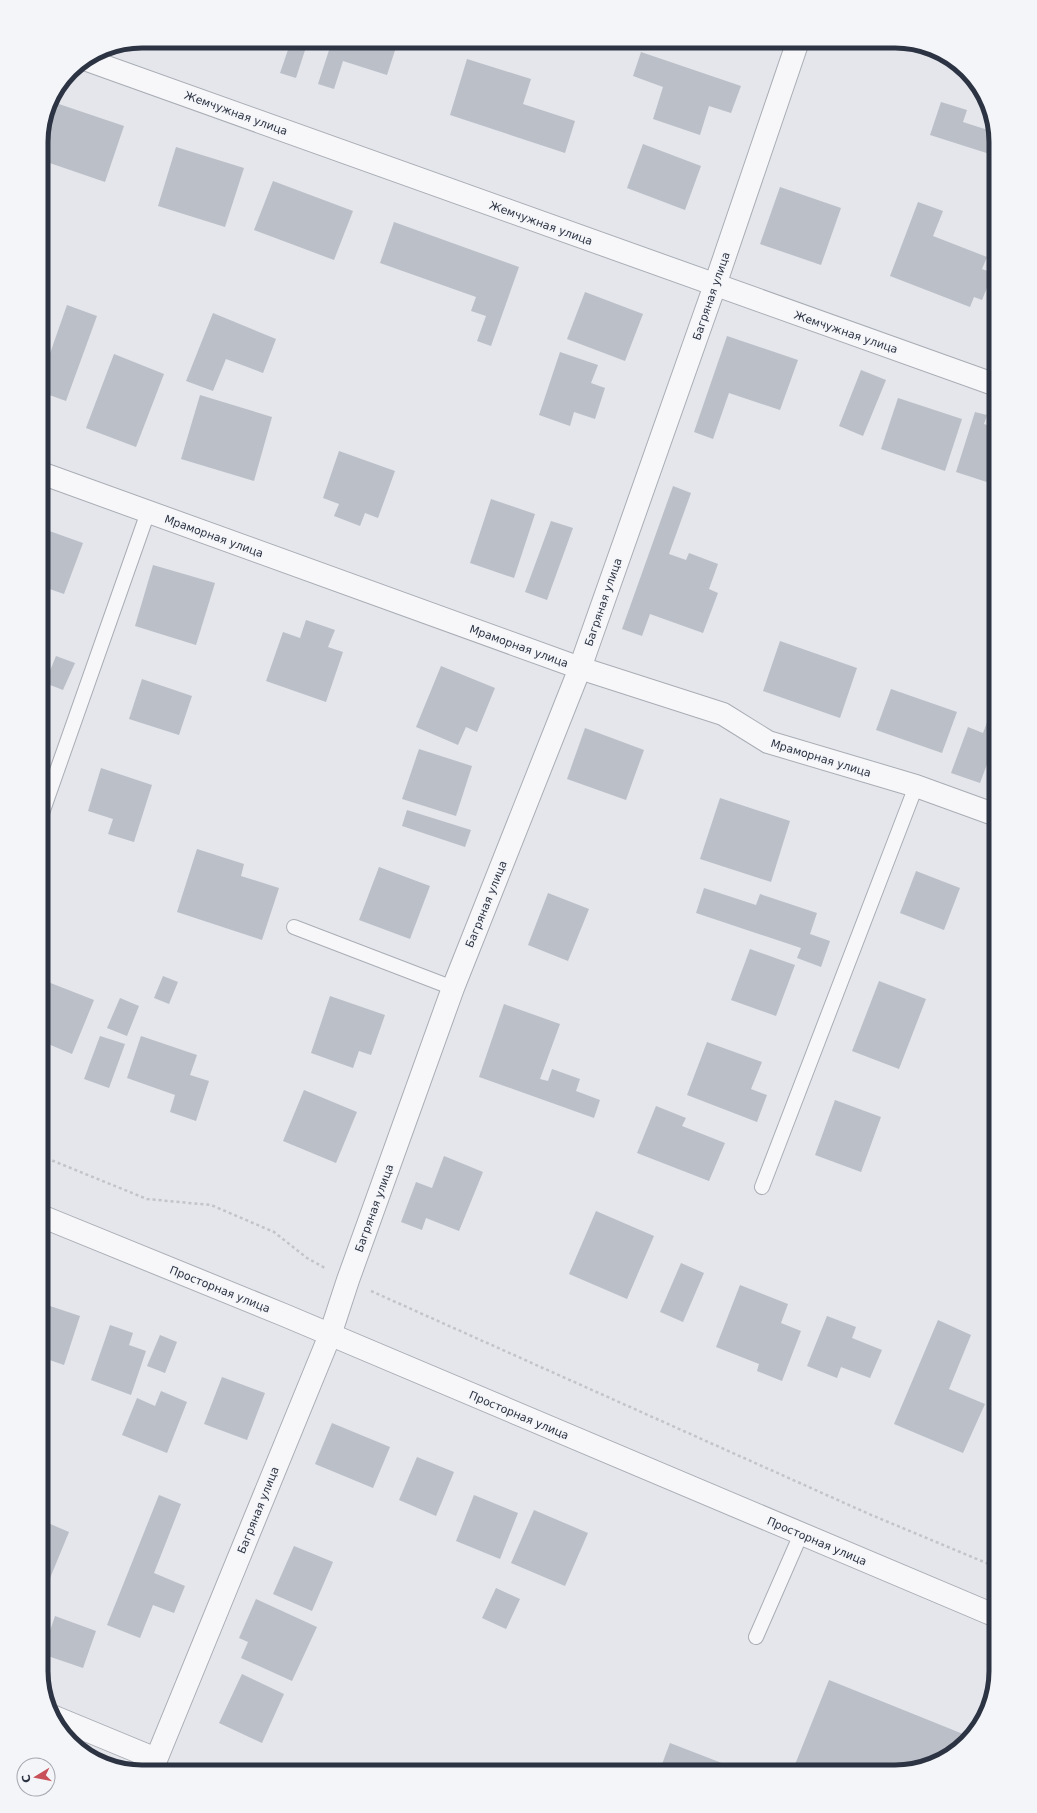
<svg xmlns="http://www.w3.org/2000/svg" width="1037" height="1813" font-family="'DejaVu Sans',sans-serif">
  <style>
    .building { fill: #bbbfc8 }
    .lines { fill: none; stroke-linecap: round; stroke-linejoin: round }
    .service-casing { stroke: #a9adb5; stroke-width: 16 }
    .minor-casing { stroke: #a9adb5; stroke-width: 24 }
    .tertiary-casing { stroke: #a9adb5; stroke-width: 24 }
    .path { stroke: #c2c4ca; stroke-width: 2.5; stroke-dasharray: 3 3; stroke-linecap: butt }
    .service { stroke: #f7f7f9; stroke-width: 14 }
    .minor { stroke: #f7f7f9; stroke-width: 22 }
    .tertiary { stroke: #f7f7f9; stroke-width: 22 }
    .labels { text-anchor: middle; stroke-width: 3; stroke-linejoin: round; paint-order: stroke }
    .street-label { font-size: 11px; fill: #2c3343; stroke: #f4f5f8 }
    .rim { fill: none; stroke: #2c3343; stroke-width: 5 }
  </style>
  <rect width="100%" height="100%" fill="#e4e6eb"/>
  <g class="building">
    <polygon points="238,41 253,41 252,46"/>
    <polygon points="291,41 308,41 296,78 280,73"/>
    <polygon points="332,41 398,41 387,75 343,61 334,89 318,84"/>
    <polygon points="867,41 893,41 891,49"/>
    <polygon points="641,52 741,86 731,113 709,106 700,135 653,119 663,87 633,76"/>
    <polygon points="467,59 531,79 523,104 575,121 565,153 450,115"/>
    <polygon points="50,101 124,126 105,182 41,160 41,136"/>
    <polygon points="941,102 967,110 963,122 994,132 996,142 996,156 930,135"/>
    <polygon points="643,144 701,166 685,210 627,188"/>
    <polygon points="176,147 244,168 225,227 158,206"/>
    <polygon points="273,181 353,211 334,260 254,230"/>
    <polygon points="780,187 841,208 821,265 760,244"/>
    <polygon points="918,202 943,211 933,236 987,257 982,269 993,273 982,300 974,297 970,307 890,276"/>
    <polygon points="394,222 519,267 491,346 477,341 486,316 471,311 476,297 380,263"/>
    <polygon points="585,292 643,314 625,361 567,339"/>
    <polygon points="67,305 97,316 66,401 41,392 41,379"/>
    <polygon points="213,313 276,339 263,373 226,359 213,391 186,381"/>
    <polygon points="727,336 798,360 780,410 729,393 713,439 694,432"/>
    <polygon points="560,352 598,365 591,383 605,388 595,419 574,412 570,426 539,415"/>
    <polygon points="114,354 164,374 136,447 86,428"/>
    <polygon points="861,370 886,380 863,436 839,426"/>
    <polygon points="200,395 272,417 254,481 181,459"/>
    <polygon points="898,398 962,419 945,471 881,449"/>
    <polygon points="975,412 987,415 984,424 996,428 996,485 956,472"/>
    <polygon points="339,451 395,471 378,518 365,513 360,526 334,516 339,504 323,498"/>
    <polygon points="673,486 691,493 669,554 686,560 689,553 718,564 709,589 718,593 703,633 650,614 642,636 622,629"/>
    <polygon points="491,499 535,514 514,578 470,563"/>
    <polygon points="551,521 573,528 547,600 525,592"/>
    <polygon points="41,528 83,543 64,594 41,586"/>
    <polygon points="153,565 215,583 196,645 135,626"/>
    <polygon points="306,620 335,630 328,647 343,652 326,702 266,681 283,632 300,638"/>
    <polygon points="780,641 857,668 840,718 763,691"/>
    <polygon points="56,656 75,663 63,690 45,683"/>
    <polygon points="441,666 495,688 477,732 466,727 458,745 416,727"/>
    <polygon points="142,679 192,696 179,735 129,719"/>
    <polygon points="891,689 957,712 942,753 876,730"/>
    <polygon points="996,699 996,740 980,783 951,773 968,727 983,733"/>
    <polygon points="585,728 644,750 626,800 567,779"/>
    <polygon points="419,749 472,766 456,816 402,799"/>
    <polygon points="101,768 152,785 134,842 108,834 113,819 88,811"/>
    <polygon points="720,798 790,821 771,882 700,859"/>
    <polygon points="407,810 471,830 465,847 402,826"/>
    <polygon points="197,849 244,864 241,876 279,888 262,940 177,912"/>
    <polygon points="379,867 430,886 410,939 359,920"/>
    <polygon points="916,871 960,888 944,930 900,913"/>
    <polygon points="704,888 756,905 760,894 817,913 810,934 830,941 821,967 797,958 801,948 696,913"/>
    <polygon points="548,893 589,909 568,961 528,945"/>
    <polygon points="750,949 795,965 776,1016 731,1000"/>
    <polygon points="163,976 178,982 169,1004 154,998"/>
    <polygon points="879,981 926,999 899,1069 852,1051"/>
    <polygon points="48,982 94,1000 72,1054 41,1041 41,998"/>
    <polygon points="330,996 385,1015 371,1055 359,1051 353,1068 311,1053"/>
    <polygon points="120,998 139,1006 127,1036 107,1028"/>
    <polygon points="504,1004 560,1024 540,1079 548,1081 552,1069 580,1079 576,1091 600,1100 594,1118 479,1077"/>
    <polygon points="100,1036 125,1044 109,1088 84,1079"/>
    <polygon points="141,1036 197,1055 190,1075 209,1081 196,1121 170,1112 175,1095 127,1078"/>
    <polygon points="707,1042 762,1062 751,1089 767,1095 757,1122 687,1095"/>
    <polygon points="304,1090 357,1112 336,1163 283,1141"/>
    <polygon points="835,1100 881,1117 861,1172 815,1155"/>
    <polygon points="656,1106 686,1118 682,1126 725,1143 709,1181 637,1153"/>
    <polygon points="444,1156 483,1172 459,1231 426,1218 422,1230 401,1222 416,1182 432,1188"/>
    <polygon points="596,1211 654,1236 627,1299 569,1274"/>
    <polygon points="681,1263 704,1273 683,1322 660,1312"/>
    <polygon points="740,1285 788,1304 781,1323 801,1331 782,1381 757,1371 759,1364 716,1347"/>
    <polygon points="44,1304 80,1316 64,1365 41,1357 41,1313"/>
    <polygon points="827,1316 856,1327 852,1338 882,1350 870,1378 841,1367 837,1378 807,1366"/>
    <polygon points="938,1320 971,1335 949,1389 985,1404 963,1453 894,1424"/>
    <polygon points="110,1325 133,1333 129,1345 146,1351 131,1395 91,1380"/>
    <polygon points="160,1335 177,1342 165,1373 147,1366"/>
    <polygon points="222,1377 265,1393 247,1440 204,1424"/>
    <polygon points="161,1391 187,1402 167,1453 122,1435 137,1398 155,1406"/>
    <polygon points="332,1423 390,1447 373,1488 315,1464"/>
    <polygon points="417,1457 454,1472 436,1516 399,1500"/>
    <polygon points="159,1495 181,1504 154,1573 185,1586 174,1613 153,1605 140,1638 107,1625"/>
    <polygon points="474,1495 518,1513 500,1559 456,1541"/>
    <polygon points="534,1510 588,1533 565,1586 511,1563"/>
    <polygon points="41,1520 69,1532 41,1600"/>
    <polygon points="294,1546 333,1562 312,1611 273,1594"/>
    <polygon points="496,1588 520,1599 506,1629 482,1618"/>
    <polygon points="256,1599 317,1627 292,1681 241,1658 248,1642 239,1638"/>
    <polygon points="55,1616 96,1631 83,1668 42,1654"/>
    <polygon points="242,1674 284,1694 262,1743 219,1723"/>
    <polygon points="829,1680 968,1736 939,1762 895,1772 792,1772"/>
    <polygon points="670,1743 745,1772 659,1772"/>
  </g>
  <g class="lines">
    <defs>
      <g id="service">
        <polyline points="41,816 148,512"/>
        <polyline points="294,927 453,988"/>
        <polyline points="762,1187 916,786"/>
        <polyline points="756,1637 801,1534"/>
      </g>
      <g id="minor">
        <polyline points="87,60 996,385"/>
        <polyline points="41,473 580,668 723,714 768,742 916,786 996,815"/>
        <polyline points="52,1716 156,1759"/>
        <polyline points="151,1772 330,1335 348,1280 453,988 580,668 715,285 798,41"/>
      </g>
      <polyline id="tertiary" points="41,1216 284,1315 996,1616"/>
    </defs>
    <use href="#service" class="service-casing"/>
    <use href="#minor" class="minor-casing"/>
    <use href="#tertiary" class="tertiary-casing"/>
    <g class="path">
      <polyline points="41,1156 147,1199 211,1205 274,1232 307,1258 325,1268"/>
      <polyline points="371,1291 869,1514 996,1567"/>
    </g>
    <use href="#service" class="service"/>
    <use href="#minor" class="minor"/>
    <use href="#tertiary" class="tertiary"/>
  </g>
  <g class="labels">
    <g class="street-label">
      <text transform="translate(236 113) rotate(20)" y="4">Жемчужная улица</text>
      <text transform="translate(541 223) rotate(20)" y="4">Жемчужная улица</text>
      <text transform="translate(711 296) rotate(-71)" y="4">Багряная улица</text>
      <text transform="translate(846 332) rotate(19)" y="4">Жемчужная улица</text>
      <text transform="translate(214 536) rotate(20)" y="4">Мраморная улица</text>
      <text transform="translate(603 602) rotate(-71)" y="4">Багряная улица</text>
      <text transform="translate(519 646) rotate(20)" y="4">Мраморная улица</text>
      <text transform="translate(821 758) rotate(17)" y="4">Мраморная улица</text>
      <text transform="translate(486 904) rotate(-68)" y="4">Багряная улица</text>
      <text transform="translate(374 1208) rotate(-70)" y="4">Багряная улица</text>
      <text transform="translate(220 1289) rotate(22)" y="4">Просторная улица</text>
      <text transform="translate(519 1415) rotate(23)" y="4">Просторная улица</text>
      <text transform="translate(258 1510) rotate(-68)" y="4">Багряная улица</text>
      <text transform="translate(817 1541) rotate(23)" y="4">Просторная улица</text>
    </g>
  </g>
  <path d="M0 0H1037V1813H0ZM142 48H895A94 94 0 0 1 989 142V1671A94 94 0 0 1 895 1765H142A94 94 0 0 1 48 1671V142A94 94 0 0 1 142 48Z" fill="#f4f5f8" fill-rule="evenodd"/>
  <path class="rim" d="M142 48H895A94 94 0 0 1 989 142V1671A94 94 0 0 1 895 1765H142A94 94 0 0 1 48 1671V142A94 94 0 0 1 142 48Z"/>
  <g transform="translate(36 1777) rotate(260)"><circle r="19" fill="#f4f5f8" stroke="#a4a7b0"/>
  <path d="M0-3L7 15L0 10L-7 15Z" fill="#c85159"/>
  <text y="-6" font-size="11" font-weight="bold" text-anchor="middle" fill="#2c3343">С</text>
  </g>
</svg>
